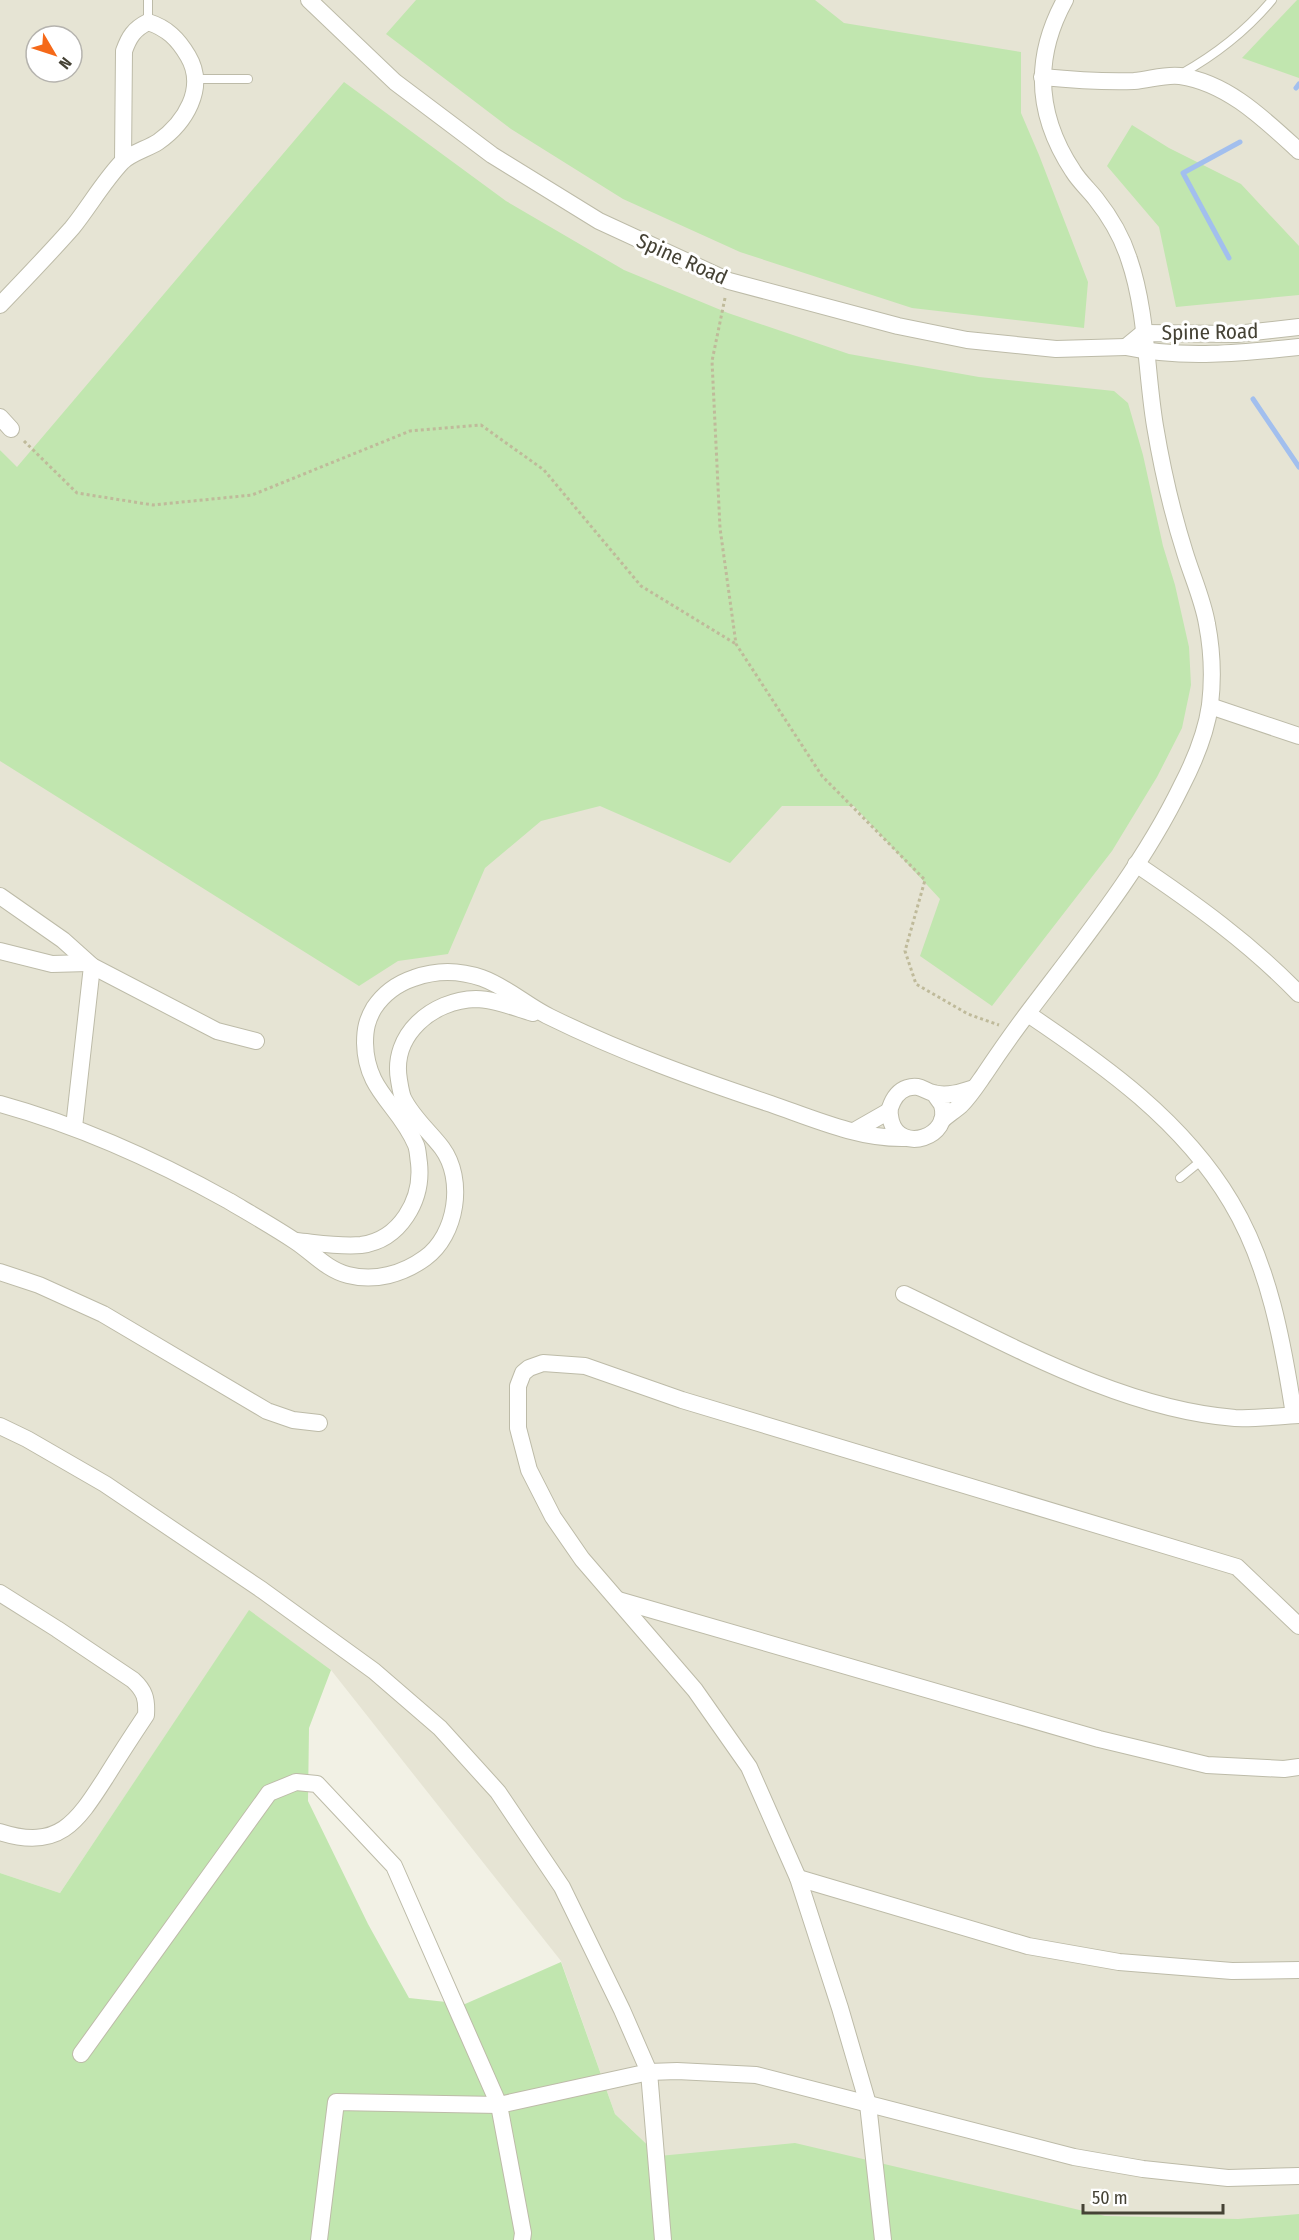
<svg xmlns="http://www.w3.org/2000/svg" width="1299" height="2240" font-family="'Fira Sans Condensed',sans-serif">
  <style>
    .residential { fill: #e6e4d4; fill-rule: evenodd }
    .green { fill: #c1e6af }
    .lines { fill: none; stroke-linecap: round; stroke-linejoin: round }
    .stream { stroke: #a2bfee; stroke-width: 5 }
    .service-casing { stroke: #bdbba8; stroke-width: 10 }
    .minor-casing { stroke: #bdbba8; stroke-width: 18 }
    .path { stroke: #bfba9a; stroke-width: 3; stroke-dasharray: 3 3; stroke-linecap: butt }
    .service { stroke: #fff; stroke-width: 8 }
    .minor { stroke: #fff; stroke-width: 16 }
    .labels { text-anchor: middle; stroke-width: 6; stroke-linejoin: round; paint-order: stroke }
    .street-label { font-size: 21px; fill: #454235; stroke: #fff }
  </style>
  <rect width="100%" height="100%" fill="#f2f1e5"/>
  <path class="residential" d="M0,0h1299v2240h-534l-106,-84 -44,-42 -54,-153 -230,-291 -82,-59 -189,282 -60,-20v-1386l16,-20 -16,-17zM36,36h36v36h-36z"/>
  <g class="green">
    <polygon points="416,0 815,0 844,23 1021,52 1021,113 1039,155 1088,282 1084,328 912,308 740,252 623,199 511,129 386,34"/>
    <polygon points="1297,0 1299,0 1299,78 1242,58"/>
    <polygon points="344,82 506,201 624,270 728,313 849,354 979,377 1114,391 1128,403 1143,455 1163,546 1175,585 1189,647 1191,685 1182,728 1157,777 1112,851 992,1006 920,956 940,899 854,806 782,806 730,863 600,806 541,821 485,868 448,954 398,961 359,986 0,761 0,450 17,467"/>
    <polygon points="1132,125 1169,148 1241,184 1299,246 1299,295 1176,307 1159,227 1107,166"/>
    <polygon points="249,1610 331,1670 309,1728 308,1801 368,1924 409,1998 465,2004 561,1962 615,2114 659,2156 795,2143 1105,2216 1238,2219 1299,2214 1299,2240 0,2240 0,1873 60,1893"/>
  </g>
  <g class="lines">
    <g class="stream">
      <polyline points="1296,88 1299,84"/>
      <polyline points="1229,258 1183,173 1240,142"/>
      <polyline points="1253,399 1299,467"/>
    </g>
    <defs>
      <g id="service">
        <polyline points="148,22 148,0"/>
        <path d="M1181,74c34,-19 66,-44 91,-74"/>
        <polyline points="196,79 248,79"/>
        <polyline points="1180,1178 1202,1160"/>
      </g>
      <g id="minor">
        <polyline points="309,0 395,82 492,155 599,221 729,281 898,326 967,340 1056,349 1126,347"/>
        <path d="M1042,77c31,3 61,5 92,4 15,-1 31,-7 46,-5 48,7 85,44 119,75"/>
        <path d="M0,305c24,-25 49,-51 72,-77 17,-21 31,-46 50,-66 9,-9 25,-13 36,-20 27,-19 49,-54 30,-86 -10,-17 -21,-28 -40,-34 -14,7 -19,15 -24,29l-1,110"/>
        <path d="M1299,327l-63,7 -93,-1 -17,14c56,12 116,6 173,0"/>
        <polyline points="0,417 11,429"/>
        <polyline points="1210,706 1299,736"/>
        <path d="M1136,864c58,39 115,80 163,130"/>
        <polyline points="0,896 63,940 92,966 217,1031 256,1041"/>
        <polyline points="0,951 52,964 88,963"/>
        <path d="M1028,1014c76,51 155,107 203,188 38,63 52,141 63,213"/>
        <path d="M934,1093c2,4 6,8 8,12 10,32 -42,49 -51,16 -1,-5 -2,-8 -1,-13 3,-9 8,-17 17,-20 12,-4 16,2 26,5 14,4 29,-1 41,-5"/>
        <path d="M0,1104c80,22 157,57 229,97 22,13 45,26 66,40 17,11 32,29 53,34 27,7 55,-1 77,-17 32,-23 40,-79 17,-110 -13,-17 -30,-31 -39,-50 -2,-5 -3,-12 -4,-18 -8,-45 33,-80 77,-81 18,0 39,9 57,14"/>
        <path d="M942,1120c6,-5 13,-10 19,-15 9,-9 16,-20 23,-30 14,-21 28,-41 43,-61 55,-73 114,-145 154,-227 13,-25 25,-53 29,-82 3,-25 2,-55 -3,-81 -4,-24 -15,-48 -22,-71 -13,-41 -23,-85 -30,-127 -9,-54 -8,-115 -26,-167 -7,-22 -18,-41 -33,-60 -7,-9 -17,-18 -23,-28 -37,-56 -40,-113 -8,-171"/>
        <polyline points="74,1127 92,966"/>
        <polyline points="854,1131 889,1111"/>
        <path d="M296,1241c21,2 44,6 65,4 39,-5 62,-45 58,-82 -1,-6 -1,-13 -3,-18 -17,-41 -50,-53 -51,-102 0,-14 2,-23 9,-35 10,-15 22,-24 40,-30 22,-8 45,-8 68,0 25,9 45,28 68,39 71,35 146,62 221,87 43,15 88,35 134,34"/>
        <polyline points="0,1272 39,1285 103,1314 267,1411 293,1420 319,1423"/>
        <path d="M904,1294c103,49 216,115 331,124 21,1 43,-2 64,-3"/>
        <polyline points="0,1426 27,1439 105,1484 262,1590 374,1671 440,1728 498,1792 562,1887 622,2010 649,2072 663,2240"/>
        <path d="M0,1593l57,36 76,51c12,11 14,19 13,35 -14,21 -27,41 -40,62 -29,45 -47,74 -106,55"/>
        <polyline points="618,1600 1099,1739 1207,1765 1284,1769 1299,1767"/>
        <polyline points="798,1878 1028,1946 1119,1962 1232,1971 1299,1970"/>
        <polyline points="81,2054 269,1793 296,1782 317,1784 394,1866 499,2105 523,2233 522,2240"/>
        <polyline points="319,2240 336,2102 499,2105 649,2072 677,2071 756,2075 1074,2157 1143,2169 1228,2178 1299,2176"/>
        <polyline points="883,2240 868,2104 840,2008 798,1878 749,1767 695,1690 582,1559 553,1517 529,1470 518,1428 518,1386 523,1373 529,1368 543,1363 585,1366 682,1400 1237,1567 1299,1626"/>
      </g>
    </defs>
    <use href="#service" class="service-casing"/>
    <use href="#minor" class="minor-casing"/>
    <g class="path">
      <polyline points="725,298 712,361 720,528 736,644 822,776 925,880 905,951 916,984 968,1014 999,1025"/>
      <polyline points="24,441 77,493 153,505 252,495 410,431 481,425 544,470 641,586 736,644"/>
    </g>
    <use href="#service" class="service"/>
    <use href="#minor" class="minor"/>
  </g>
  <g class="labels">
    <g class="street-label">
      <text transform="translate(682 259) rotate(24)" y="7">Spine Road</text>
      <text transform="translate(1210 332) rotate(-1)" y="7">Spine Road</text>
    </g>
  </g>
  <g transform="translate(54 54) rotate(129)"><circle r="28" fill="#ffffff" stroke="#b5b3ae" stroke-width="1.5"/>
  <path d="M0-4.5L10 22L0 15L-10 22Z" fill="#f56919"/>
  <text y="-9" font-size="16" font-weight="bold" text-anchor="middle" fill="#454235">N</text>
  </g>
  <path d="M1083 2204v9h140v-9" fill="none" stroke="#454235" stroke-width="3"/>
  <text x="1092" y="2204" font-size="18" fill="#454235" stroke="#ffffff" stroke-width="4.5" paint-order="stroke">50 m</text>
</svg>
